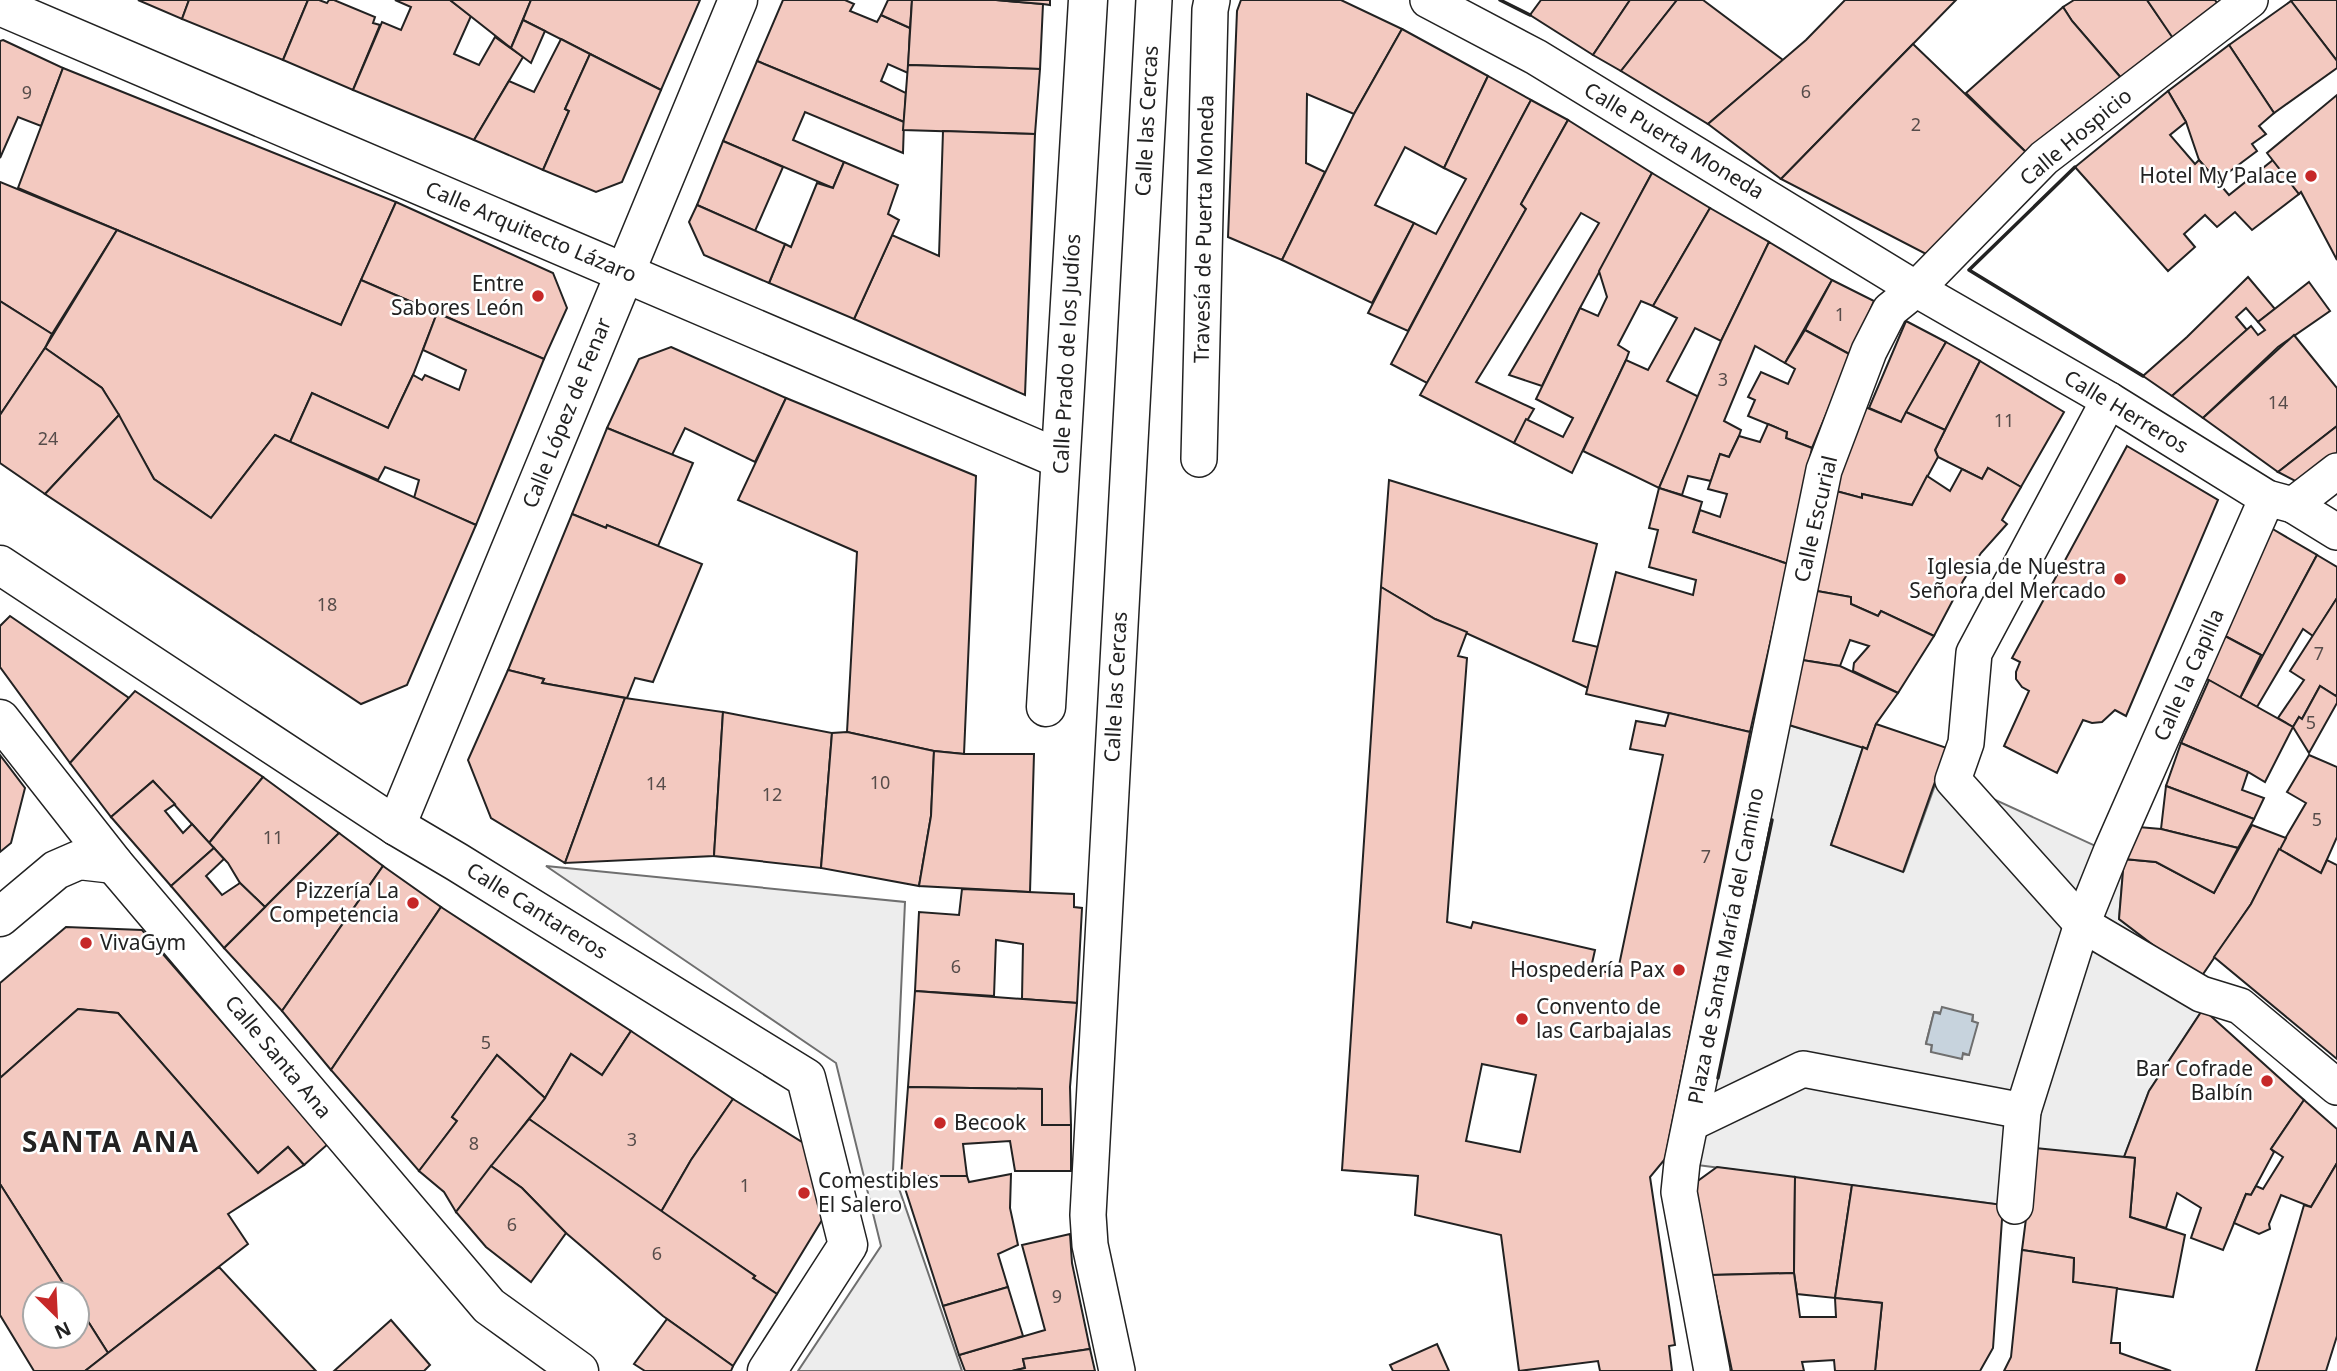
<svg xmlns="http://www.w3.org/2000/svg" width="2337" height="1371" font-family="'Noto Sans',sans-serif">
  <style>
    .parking { fill: #ededed; stroke: #6f6f6f; stroke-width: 2; fill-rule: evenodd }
    .water { fill: #c7d3dd; stroke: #6f6f6f; stroke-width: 2 }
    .building { fill: #f3c9c0; stroke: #222; stroke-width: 2; fill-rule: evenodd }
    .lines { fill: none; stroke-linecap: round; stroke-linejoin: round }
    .pedestrian-casing { stroke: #222; stroke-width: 38 }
    .minor-casing { stroke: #222; stroke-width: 41 }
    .pedestrian { stroke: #fff; stroke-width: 35 }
    .minor { stroke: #fff; stroke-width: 38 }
    .wall { stroke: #222; stroke-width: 3.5 }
    .poi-dot { fill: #c62828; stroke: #fff; stroke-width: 2.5 }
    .labels { text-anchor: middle; stroke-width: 5; stroke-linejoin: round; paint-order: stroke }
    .number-label { font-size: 18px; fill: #564c4a }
    .street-label { font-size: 21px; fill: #222; stroke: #fff }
    .poi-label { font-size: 21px; fill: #222; stroke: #fff; text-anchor: end }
    .district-label { font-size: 28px; font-weight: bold; letter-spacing: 2px; fill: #222; stroke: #fff }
  </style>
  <rect width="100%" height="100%" fill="#fff"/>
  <g class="parking">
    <path d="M1789,725l74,22 -32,98 73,26 35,-97 185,85 -5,60 80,61 4,29 -54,82 -25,66 -121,48 -321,-42 -17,-4 85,-427zM1934,1012l39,3 -4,40 -38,-4 1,-6 -6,-2z"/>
    <polygon points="546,866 905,902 893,1171 962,1371 798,1371 881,1246 836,1063"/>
  </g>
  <polygon class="water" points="1942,1007 1973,1015 1972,1021 1978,1023 1969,1055 1963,1053 1962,1059 1931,1052 1932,1045 1926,1044 1934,1012 1940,1014"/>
  <g class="building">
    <polygon points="138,0 189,0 182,19"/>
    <polygon points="189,0 308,0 283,60 182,19"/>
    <polygon points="308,0 319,0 327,3 329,0 334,0 375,17 373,23 380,25 353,90 283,60"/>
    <polygon points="395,0 450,0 471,16 454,54 479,65 495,37 523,57 474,140 353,90 382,22 401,30 411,7"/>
    <polygon points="450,0 531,0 511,48"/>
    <polygon points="531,0 700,0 661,90 523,20"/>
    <polygon points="783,0 845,0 854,4 850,11 877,22 881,15 910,28 908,73 888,64 881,81 906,93 904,122 757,61"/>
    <polygon points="888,0 912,0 910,28 881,15"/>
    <polygon points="912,0 996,0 1043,4 1040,69 908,65"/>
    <polygon points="996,0 1050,0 1050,5 1043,4"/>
    <polygon points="1241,0 1341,0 1402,29 1354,114 1307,94 1306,163 1325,172 1282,260 1228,237 1237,11"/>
    <polygon points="1541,0 1630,0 1593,55 1530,15"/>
    <polygon points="1630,0 1677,0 1621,71 1593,55"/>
    <polygon points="1677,0 1703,0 1783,60 1708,124 1621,71"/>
    <polygon points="1845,0 1956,0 1781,179 1708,124 1806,40"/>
    <polygon points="2074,0 2147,0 2175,40 2122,79 2072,21 2063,7"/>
    <polygon points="2147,0 2215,0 2224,13 2179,47"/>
    <polygon points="2293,0 2337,0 2337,61 2291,1"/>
    <polygon points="2291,1 2337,61 2337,68 2274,113 2229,45"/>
    <polygon points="2063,7 2072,21 2122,79 2032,158 1966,93"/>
    <polygon points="523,20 545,31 531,63 511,48"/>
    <polygon points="1402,29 1488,76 1444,168 1405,147 1375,205 1414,223 1372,303 1282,260 1354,114"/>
    <polygon points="561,39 590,54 565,109 569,111 543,170 474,140 509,81 534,92"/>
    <polygon points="3,40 63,68 41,126 18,117 0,158 0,41"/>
    <polygon points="1913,44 2032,158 1928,255 1781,179"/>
    <polygon points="2229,45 2274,113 2259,126 2266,134 2252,144 2257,151 2217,181 2199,160 2186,122 2168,91"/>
    <polygon points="590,54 661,90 622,182 596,192 543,170 569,111 565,109"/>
    <polygon points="757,61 904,122 903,153 805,112 793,140 844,162 833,188 723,141"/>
    <polygon points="908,65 1040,69 1035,134 903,130"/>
    <polygon points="63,68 396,202 341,325 18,188"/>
    <polygon points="1488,76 1531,100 1408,331 1368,313 1414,223 1436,234 1466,179 1444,168"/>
    <polygon points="2168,91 2186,122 2170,135 2195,164 2199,160 2229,195 2273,160 2299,194 2252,230 2235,212 2217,227 2205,215 2184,234 2195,247 2168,271 2075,167"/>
    <polygon points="2337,95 2337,260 2301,192 2299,194 2267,153"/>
    <polygon points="1531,100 1568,120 1521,204 1526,209 1427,383 1391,364"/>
    <polygon points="1568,120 1652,173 1580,308 1542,386 1509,375 1599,223 1581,213 1476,382 1534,409 1514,443 1420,395 1526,209 1521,204"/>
    <polygon points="943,131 1035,134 1025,395 854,319 892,235 939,256"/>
    <polygon points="723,141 783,167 755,231 697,205"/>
    <polygon points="844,162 898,185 888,214 899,220 854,319 769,283 785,244 791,247 817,183 833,188"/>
    <polygon points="1652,173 1710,208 1653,306 1641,301 1618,345 1629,352 1626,360 1572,473 1514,443 1526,419 1563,437 1573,418 1536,399 1580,308 1598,316 1607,297 1599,271"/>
    <polygon points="0,182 117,230 52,334 0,301"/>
    <polygon points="396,202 553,273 567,308 544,359 361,280"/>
    <polygon points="697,205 785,244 769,283 704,255 689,222"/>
    <polygon points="1710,208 1769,242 1721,341 1695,328 1667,381 1699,397 1659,488 1583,451 1626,360 1648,370 1677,318 1653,306"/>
    <polygon points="117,230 341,325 361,280 437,313 413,375 388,428 312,393 290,442 275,435 211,518 154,479 102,388 45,348"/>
    <polygon points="1769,242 1832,280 1785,363 1755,346 1724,421 1741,430 1739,436 1729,457 1720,454 1711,481 1688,476 1682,495 1659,488 1721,341"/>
    <polygon points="2248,277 2275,309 2258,322 2246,308 2236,317 2247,330 2172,396 2143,376 2187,337"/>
    <polygon points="1832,280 1874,301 1851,355 1805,330"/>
    <polygon points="2309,282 2330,311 2278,347 2203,418 2172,396 2251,326 2258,335 2265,330 2258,322"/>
    <polygon points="0,301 52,334 45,348 0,415"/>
    <polygon points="437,313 544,359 476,525 414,498 419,480 385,467 378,480 290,442 312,393 388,428 413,375 422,380 425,375 459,390 466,370 423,350"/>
    <polygon points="1906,321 1946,342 1901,422 1869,408"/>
    <polygon points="1805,330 1851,355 1812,448 1786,438 1787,432 1748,416 1755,400 1748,397 1761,372 1788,384 1795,369 1785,363"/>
    <polygon points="2294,335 2337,388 2337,426 2278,472 2203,418"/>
    <polygon points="1946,342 1980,361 1945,430 1906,412"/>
    <polygon points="671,347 786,398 755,462 685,428 672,455 607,428 639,359"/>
    <polygon points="45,348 102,388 119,415 45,494 0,463 0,415"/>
    <polygon points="1980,361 2064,412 2021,487 1988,468 1982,479 1938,457 1935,450"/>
    <polygon points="786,398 976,476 964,754 934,751 847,732 857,552 738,500"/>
    <polygon points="1858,404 1901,422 1906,412 1945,430 1935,450 1938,457 1912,505 1862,494 1862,498 1836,491"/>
    <polygon points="119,415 154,479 211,518 275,435 476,525 407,685 361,704 45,494"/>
    <polygon points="1768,424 1787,432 1786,438 1812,448 1788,564 1693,532 1700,510 1720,517 1727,494 1708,489 1720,454 1729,457 1739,436 1760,442"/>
    <polygon points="2337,426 2337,462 2305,486 2278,472"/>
    <polygon points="607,428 693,463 658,546 607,525 606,528 572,514"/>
    <polygon points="2127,446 2218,500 2126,716 2115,710 2102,722 2092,723 2083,720 2057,773 2004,746 2029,691 2022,687 2016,679 2016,672 2020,662 2012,658"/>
    <polygon points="1988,468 2021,487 2002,520 2007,524 1981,553 1963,581 1934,636 1881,611 1878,616 1851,604 1851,597 1817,591 1836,491 1862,498 1862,494 1912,505 1927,476 1950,491 1962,469 1982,479"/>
    <polygon points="1389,480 1597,544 1573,641 1598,647 1588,688 1435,619 1381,587"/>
    <polygon points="1659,488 1702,502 1693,532 1788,564 1750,732 1586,694 1616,572 1693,595 1696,580 1649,567 1658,530 1649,528"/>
    <polygon points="572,514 606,528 607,525 702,564 653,682 635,678 627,698 542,683 544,679 508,670"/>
    <polygon points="2271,528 2317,555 2263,656 2225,636"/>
    <polygon points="2317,555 2337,567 2337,598 2313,636 2303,629 2257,707 2240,698"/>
    <path d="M1381,587l54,32 32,13 -9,24 9,2 -20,264 24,6 2,-6 122,28 -4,18 26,7 46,-220 -33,-6 6,-28 29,5 4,-13 81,19 -85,427 -15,18 25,168 -6,1 3,25h-72l-2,-10 -79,10 -18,-136 -86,-20 3,-39 -76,-6zM1482,1064l54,11 -16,77 -54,-11z"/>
    <polygon points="1817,591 1851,597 1851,604 1878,616 1881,611 1934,636 1898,693 1853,671 1854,663 1869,646 1850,640 1840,666 1802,660"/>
    <polygon points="2337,598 2337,694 2336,696 2320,686 2302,719 2299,717 2293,727 2278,718 2304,680 2290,671"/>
    <polygon points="10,616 129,698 70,763 0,667 0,626"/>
    <polygon points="2225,636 2261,655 2240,698 2205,678"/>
    <polygon points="1802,660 1840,666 1898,693 1876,724 1867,749 1789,725"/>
    <polygon points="508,670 544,679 542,683 625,698 565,863 491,818 468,760"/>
    <polygon points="2209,680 2293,727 2265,782 2248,772 2181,743"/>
    <polygon points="2320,686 2336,696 2337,694 2337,703 2309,753 2293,727 2299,717 2302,719"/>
    <polygon points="135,691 263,777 209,843 153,781 111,817 70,763"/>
    <polygon points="625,698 723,712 714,856 565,863"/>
    <polygon points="723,712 832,733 821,868 714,856"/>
    <polygon points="1876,724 1947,748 1903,872 1831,845 1863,747 1867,749"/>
    <polygon points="847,732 934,751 931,816 919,886 821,868 832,733"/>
    <polygon points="2181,743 2248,772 2242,790 2264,798 2254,819 2166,786"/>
    <polygon points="934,751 964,754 1034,754 1030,892 919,886 931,816"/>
    <polygon points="0,755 25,788 11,843 0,852"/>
    <polygon points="2309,755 2337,767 2337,837 2321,873 2279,849 2306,803 2287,792"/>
    <polygon points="263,777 339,833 265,907 240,883 228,863 209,843"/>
    <polygon points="153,781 175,804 165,811 183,833 192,824 214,848 171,886 111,817"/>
    <polygon points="2166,786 2254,819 2238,848 2161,829"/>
    <polygon points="2252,825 2286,838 2251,904 2199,980 2119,919 2124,859 2156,862 2214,893"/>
    <polygon points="2127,826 2161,829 2238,848 2214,893 2156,862 2124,859"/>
    <polygon points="339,833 383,866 282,1011 224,948"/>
    <polygon points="214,848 224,859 206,876 222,895 240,883 265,907 224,948 171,886"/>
    <polygon points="2279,849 2321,873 2327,860 2337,865 2337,1059 2214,957 2251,904"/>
    <polygon points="383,866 441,907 331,1070 282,1011"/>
    <polygon points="962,889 1074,894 1074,907 1082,908 1077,1003 1022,999 1023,944 996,940 994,996 915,991 919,912 959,915"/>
    <polygon points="441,907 631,1031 602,1075 571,1054 545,1098 497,1055 452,1117 457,1121 419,1171 331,1070"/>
    <polygon points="66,927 142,930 328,1144 304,1165 288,1147 258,1173 118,1013 78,1009 0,1078 0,983"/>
    <polygon points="915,991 1077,1003 1070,1087 1071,1125 1042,1125 1042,1089 908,1087"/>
    <polygon points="78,1009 118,1013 258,1173 288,1147 304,1165 228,1214 248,1244 108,1353 77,1304 77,1294 70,1294 0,1184 0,1078"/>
    <polygon points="2203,1009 2304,1100 2271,1149 2274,1152 2251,1195 2246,1194 2223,1250 2191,1238 2201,1208 2177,1193 2166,1228 2130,1217 2135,1158 2124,1157 2149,1091"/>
    <polygon points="631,1031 733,1099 691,1160 661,1212 529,1119 545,1098 571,1054 602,1075"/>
    <polygon points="497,1055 545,1098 456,1212 444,1192 419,1171 457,1121 452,1117"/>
    <polygon points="908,1087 1042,1089 1042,1125 1071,1125 1071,1171 1015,1171 1010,1141 963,1144 967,1176 901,1176"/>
    <polygon points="733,1099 805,1144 822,1220 777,1294 753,1278 755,1276 661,1212 691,1160"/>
    <polygon points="2304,1100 2337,1129 2337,1163 2311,1207 2281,1195 2269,1224 2270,1229 2259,1234 2234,1223 2246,1194 2251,1195 2256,1186 2263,1189 2283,1157 2271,1149"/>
    <polygon points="529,1119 755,1276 753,1278 777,1294 733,1366 663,1316 566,1233 522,1188 491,1166"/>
    <polygon points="2035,1148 2135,1158 2130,1217 2185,1235 2173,1297 2073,1282 2074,1258 2022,1250"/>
    <polygon points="2337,1163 2337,1336 2326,1371 2256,1371 2304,1205 2311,1207"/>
    <polygon points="491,1166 522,1188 566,1233 531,1282 486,1247 456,1212"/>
    <polygon points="1717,1167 1795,1177 1794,1273 1712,1275 1695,1183"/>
    <polygon points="1011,1174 1010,1208 1018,1245 998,1254 1008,1287 943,1306 901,1176 967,1176 969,1182"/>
    <polygon points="1795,1177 1852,1185 1835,1298 1797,1294 1794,1273"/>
    <polygon points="0,1184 70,1294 35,1294 35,1336 77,1336 77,1304 108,1353 85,1371 34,1371 0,1315"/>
    <polygon points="1852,1185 2003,1205 1993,1348 1980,1371 1875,1371 1882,1303 1835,1298"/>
    <polygon points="1070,1234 1072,1263 1090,1349 1023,1359 1025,1368 1012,1371 965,1371 959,1355 1045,1330 1022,1245"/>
    <polygon points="2022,1250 2074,1258 2073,1282 2117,1288 2111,1343 2120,1343 2120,1353 2171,1371 2004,1371 2011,1357"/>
    <polygon points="219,1267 316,1371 85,1371 108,1353"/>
    <polygon points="1794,1273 1800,1317 1836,1317 1835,1298 1882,1303 1875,1371 1835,1371 1834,1360 1802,1362 1804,1371 1732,1371 1712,1275"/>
    <polygon points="1008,1287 1023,1336 959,1355 943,1306"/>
    <polygon points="667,1319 733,1366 731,1371 645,1371 634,1364"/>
    <polygon points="391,1320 430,1365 424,1371 334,1371"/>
    <polygon points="1437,1344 1449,1371 1393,1371 1390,1365"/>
    <polygon points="1090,1349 1095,1371 1012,1371 1025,1368 1023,1359"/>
  </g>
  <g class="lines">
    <defs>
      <g id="pedestrian">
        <polyline points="1428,0 1536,57 1916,289 2109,400 2267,498 2293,505 2337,532"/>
        <polyline points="2109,400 1974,653 1966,743 1953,780 2082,924 2201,994 2240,1006 2337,1087"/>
        <polyline points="1199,459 1210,10 1212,0"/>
        <polyline points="2293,505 2337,471"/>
        <polyline points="1691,1123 1803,1069 2023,1111"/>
        <polyline points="2015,1206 2023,1111 2082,924 2111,852 2267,498"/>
        <polyline points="1117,1371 1090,1245 1088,1215 1154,0"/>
        <polyline points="1712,1371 1679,1192 1682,1163 1824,470 1869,351 1890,310 1916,289 2044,158 2250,0"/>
      </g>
      <g id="minor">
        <polyline points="0,6 1060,459"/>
        <polyline points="0,565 396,826 457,862 806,1078 848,1245 767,1371"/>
        <polyline points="1046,707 1088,0"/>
        <polyline points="0,719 114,864 489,1306 579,1371"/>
        <polyline points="396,826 738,0"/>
        <polyline points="0,917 56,870 79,860 114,864"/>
      </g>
    </defs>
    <use href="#pedestrian" class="pedestrian-casing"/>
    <use href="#minor" class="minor-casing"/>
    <use href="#pedestrian" class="pedestrian"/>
    <use href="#minor" class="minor"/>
    <g class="wall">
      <polyline points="1500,0 1530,15"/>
      <polyline points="2075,167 1969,270 2143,376"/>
      <polyline points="1718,1078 1772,820"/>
    </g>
  </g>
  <g class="poi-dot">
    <circle cx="2311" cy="176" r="7"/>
    <circle cx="538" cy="296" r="7"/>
    <circle cx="2120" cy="579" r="7"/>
    <circle cx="413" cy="903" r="7"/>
    <circle cx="86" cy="943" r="7"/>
    <circle cx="1679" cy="970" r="7"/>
    <circle cx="1522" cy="1019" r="7"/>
    <circle cx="2267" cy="1081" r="7"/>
    <circle cx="940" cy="1123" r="7"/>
    <circle cx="804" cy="1193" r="7"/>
  </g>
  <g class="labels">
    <g class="number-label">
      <text x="1806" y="98">6</text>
      <text x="27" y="99">9</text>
      <text x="1916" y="131">2</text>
      <text x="1840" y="321">1</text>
      <text x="1723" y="386">3</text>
      <text x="2278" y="409">14</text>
      <text x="2004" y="427">11</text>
      <text x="48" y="445">24</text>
      <text x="327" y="611">18</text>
      <text x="2319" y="660">7</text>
      <text x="2311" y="729">5</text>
      <text x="880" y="789">10</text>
      <text x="656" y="790">14</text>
      <text x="772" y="801">12</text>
      <text x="2317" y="826">5</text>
      <text x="273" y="844">11</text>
      <text x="1706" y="863">7</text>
      <text x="956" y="973">6</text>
      <text x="486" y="1049">5</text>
      <text x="632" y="1146">3</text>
      <text x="474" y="1150">8</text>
      <text x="745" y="1192">1</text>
      <text x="512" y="1231">6</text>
      <text x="657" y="1260">6</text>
      <text x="1057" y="1303">9</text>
    </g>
    <g class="street-label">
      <text transform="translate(1147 121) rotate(-87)" y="7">Calle las Cercas</text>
      <text transform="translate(2076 137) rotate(-40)" y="7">Calle Hospicio</text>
      <text transform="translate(1674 141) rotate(31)" y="7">Calle Puerta Moneda</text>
      <text transform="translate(1204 229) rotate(-89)" y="7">Travesía de Puerta Moneda</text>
      <text transform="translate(531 232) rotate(23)" y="7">Calle Arquitecto Lázaro</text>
      <text transform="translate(1067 354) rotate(-87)" y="7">Calle Prado de los Judíos</text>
      <text transform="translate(2126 412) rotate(31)" y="7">Calle Herreros</text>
      <text transform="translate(567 413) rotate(-68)" y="7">Calle López de Fenar</text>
      <text transform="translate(1816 519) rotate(-77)" y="7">Calle Escurial</text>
      <text transform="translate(2189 675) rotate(-66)" y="7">Calle la Capilla</text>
      <text transform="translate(1116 687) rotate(-87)" y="7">Calle las Cercas</text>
      <text transform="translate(537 911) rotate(32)" y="7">Calle Cantareros</text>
      <text transform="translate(1726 946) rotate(-79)" y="7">Plaza de Santa María del Camino</text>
      <text transform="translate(278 1057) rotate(50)" y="7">Calle Santa Ana</text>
    </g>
    <g class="poi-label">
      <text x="2297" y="183">Hotel My Palace</text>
      <text x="524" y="291">Entre<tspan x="524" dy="24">Sabores León</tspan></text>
      <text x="2106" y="574">Iglesia de Nuestra<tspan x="2106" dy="24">Señora del Mercado</tspan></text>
      <text x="399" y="898">Pizzería La<tspan x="399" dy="24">Competencia</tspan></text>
      <text x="100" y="950" text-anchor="start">VivaGym</text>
      <text x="1665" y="977">Hospedería Pax</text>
      <text x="1536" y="1014" text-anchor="start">Convento de<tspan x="1536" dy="24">las Carbajalas</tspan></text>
      <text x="2253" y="1076">Bar Cofrade<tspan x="2253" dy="24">Balbín</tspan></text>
      <text x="954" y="1130" text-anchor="start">Becook</text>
      <text x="818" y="1188" text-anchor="start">Comestibles<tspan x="818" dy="24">El Salero</tspan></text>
    </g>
    <g class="district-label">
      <text x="111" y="1152">SANTA ANA</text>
    </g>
  </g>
  <g transform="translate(56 1315) rotate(156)"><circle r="33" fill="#ffffff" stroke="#a7a7a7" stroke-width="2"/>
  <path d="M0-5L12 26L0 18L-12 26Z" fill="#c62828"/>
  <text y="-10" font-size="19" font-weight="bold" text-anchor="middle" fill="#222222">N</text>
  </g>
</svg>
